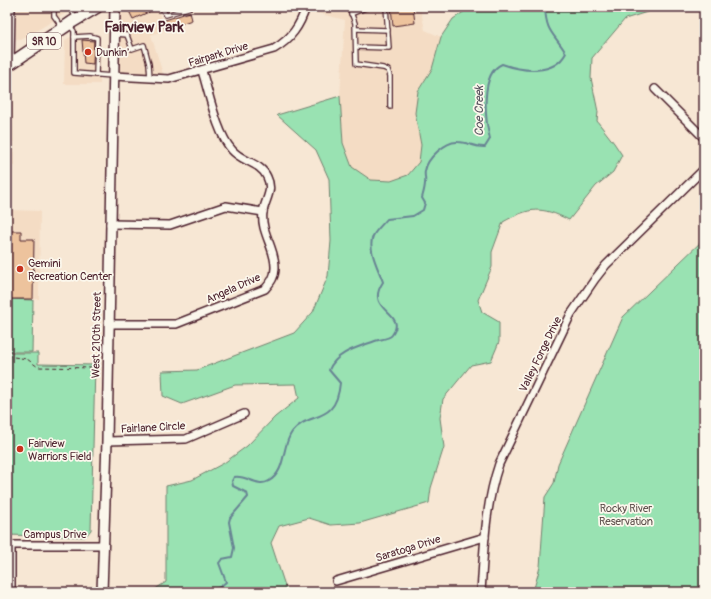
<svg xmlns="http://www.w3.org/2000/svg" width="711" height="599" font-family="Pangolin,sans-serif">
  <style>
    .built { fill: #f4dcc4 }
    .green { fill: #99e2b2; stroke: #72806e }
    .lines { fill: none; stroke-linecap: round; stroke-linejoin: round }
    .stream { stroke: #678493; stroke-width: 2 }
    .building { fill: #edc39d; stroke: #4a1f2b }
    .service-casing { stroke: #4a1f2b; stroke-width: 6 }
    .minor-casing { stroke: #4a1f2b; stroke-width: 10 }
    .tertiary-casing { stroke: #4a1f2b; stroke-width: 12 }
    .primary-casing { stroke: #4a1f2b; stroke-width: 14 }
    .path { stroke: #4a1f2b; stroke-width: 1; stroke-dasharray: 4 3; stroke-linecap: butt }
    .service { stroke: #fbf7ec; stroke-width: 3.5 }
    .minor { stroke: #fbf7ec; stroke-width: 7 }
    .tertiary { stroke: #fbf7ec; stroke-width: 9 }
    .primary { stroke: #fbf7ec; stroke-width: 11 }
    .poi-dot { fill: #c8321e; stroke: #fbf7ec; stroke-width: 1.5 }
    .labels { text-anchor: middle; stroke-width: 3.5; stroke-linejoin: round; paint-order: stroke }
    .shield { fill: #fbf7ec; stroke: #7f6065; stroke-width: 1 }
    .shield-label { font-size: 10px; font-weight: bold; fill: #4a1f2b }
    .poi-label { font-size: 11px; fill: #4a1f2b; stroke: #fbf7ec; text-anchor: start }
    .street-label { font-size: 11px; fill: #4a1f2b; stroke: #fbf7ec }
    .park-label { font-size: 11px; fill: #5e504d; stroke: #fbf7ec }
    .water-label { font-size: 12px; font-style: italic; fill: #58525f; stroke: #fbf7ec }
    .district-label { font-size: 15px; font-weight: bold; fill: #4a1f2b; stroke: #fbf7ec }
  </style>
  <rect width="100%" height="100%" fill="#f7e7d4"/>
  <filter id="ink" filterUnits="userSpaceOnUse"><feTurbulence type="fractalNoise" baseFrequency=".025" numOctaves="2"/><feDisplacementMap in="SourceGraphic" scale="8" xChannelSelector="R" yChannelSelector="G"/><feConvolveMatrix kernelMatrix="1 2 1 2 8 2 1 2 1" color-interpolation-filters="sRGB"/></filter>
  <g filter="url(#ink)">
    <g class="built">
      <polygon points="16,7 76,7 21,40 16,39"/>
      <polygon points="119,7 157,7 165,30 151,35 164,77 116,78 117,10"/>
      <polygon points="310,7 420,7 425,30 441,37 432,69 418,91 415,113 421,145 419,162 408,175 391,181 371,180 352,167 343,143 340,96 345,20 309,11"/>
      <polygon points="78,33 100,35 100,84 64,84 65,40"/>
      <polygon points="12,70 14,166 7,166 7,73"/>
      <polygon points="7,210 40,211 39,299 7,299"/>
    </g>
    <g class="green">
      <path d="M471,7h192l-38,12 -33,39 -1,20 7,34 -1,9 17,22 8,12 -9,17 -17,14 -27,34c-28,-14 -39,-13 -66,2l-11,30v15l-14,33 4,12 17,10v20l-8,19 -20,4 -28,34 -3,19 4,29 -13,41 -2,15 -69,20 -29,2 -22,-7 -30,8 -8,17 16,49h-136l15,-10v-96l26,-6 32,-17 23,-17 28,-29 24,-19 -3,-14 -61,1 -53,19 -19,-8 -1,-25 35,-1 97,-37 19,-21 15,-36 3,-35 -2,-62 -13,-29 -39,-35 63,-19 3,47 9,24 19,13 20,1 17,-6 11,-13 2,-17 -6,-32 3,-22 14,-22 9,-32 12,-18z"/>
      <polygon points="704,239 704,592 533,592 540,567 545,497 554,483 558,464 623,317"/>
      <polygon points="7,299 33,300 32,352 7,352"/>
      <polygon points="7,353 38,353 38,364 95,365 91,530 85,537 7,535"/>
    </g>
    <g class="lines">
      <path class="stream" d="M210,592l10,-5 6,-5 -7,-19 3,-4 10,-2 2,-9 -5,-26 1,-4 18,-21 -1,-4 -14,-7 -1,-5 2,-4c12,-3 23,11 35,4 18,-11 12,-34 23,-49 17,-22 44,-6 48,-49l-11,-13c7,-18 30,-23 46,-29 6,-2 14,-2 17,-6 17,-23 -29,-23 -9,-53 -4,-12 -16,-33 -10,-46 3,-6 10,-12 14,-17l26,-3 10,-6 2,-7 -3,-5c1,-4 3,-10 3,-15 1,-4 -1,-8 0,-12 2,-13 21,-30 33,-29 11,0 17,6 27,5l5,-8c-5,-20 -10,-66 12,-75 20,7 52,12 64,-11 -12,-20 -20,-20 -21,-46"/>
    </g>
    <g class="building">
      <polygon points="127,7 158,7 158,8 133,19"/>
      <polygon points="391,7 413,7 415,23 393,26"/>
      <polygon points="190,12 192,20 165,29 162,21"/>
      <polygon points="82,40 94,41 93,64 84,63"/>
      <polygon points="7,231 21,231 21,239 34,239 33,299 7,299"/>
    </g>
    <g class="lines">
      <defs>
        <g id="service">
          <polyline points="54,7 54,16 62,27"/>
          <polyline points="70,7 76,18"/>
          <polyline points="161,7 166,15 191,7"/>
          <polyline points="341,7 349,8"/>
          <polyline points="349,7 355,23 356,64 383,68 388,70 390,76 390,107"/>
          <polyline points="351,14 368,7"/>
          <polyline points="70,26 74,31 74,73 113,76"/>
          <polyline points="356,29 388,30"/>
          <polyline points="115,34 127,35 132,49 144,45 149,64 150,78"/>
          <polyline points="74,37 90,36 97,38 96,75"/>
          <polyline points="356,47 389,48 386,7"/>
        </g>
        <g id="minor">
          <polyline points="10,64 11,7"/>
          <path d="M114,76l55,3 105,-30c17,-10 26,-23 32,-42"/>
          <polyline points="655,89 704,138"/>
          <polyline points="110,224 170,225 226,206 263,212"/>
          <path d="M109,324h67l89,-35c6,-7 10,-12 10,-21 1,-19 -15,-36 -12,-56 2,-13 11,-21 4,-35 -7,-15 -25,-15 -35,-27 -15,-16 -23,-57 -30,-79"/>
          <polyline points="107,441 186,439 244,414"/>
          <polyline points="7,545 104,545"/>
          <polyline points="11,545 11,592"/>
          <polyline points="336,581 485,537"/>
          <path d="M481,592c3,-43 4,-87 18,-128l72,-150 24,-35 11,-14 98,-96"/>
        </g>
        <polyline id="tertiary" points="102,592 107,441 115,7"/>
        <polyline id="primary" points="7,66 72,22 97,7"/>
      </defs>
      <use href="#service" class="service-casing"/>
      <use href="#minor" class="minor-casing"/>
      <use href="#tertiary" class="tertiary-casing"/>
      <use href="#primary" class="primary-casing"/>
      <polyline class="path" points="7,356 27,359 38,367 96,368"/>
      <use href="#service" class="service"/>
      <use href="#minor" class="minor"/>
      <use href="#tertiary" class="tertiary"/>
      <use href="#primary" class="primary"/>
    </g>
  </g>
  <g class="poi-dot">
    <circle cx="88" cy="52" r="4"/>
    <circle cx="20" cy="269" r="4"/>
    <circle cx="20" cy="449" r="4"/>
  </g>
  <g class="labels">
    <rect class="shield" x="27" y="33" width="34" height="16" rx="3"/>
    <g class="shield-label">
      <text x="44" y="45">SR 10</text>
    </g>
    <g class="poi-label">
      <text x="96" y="56">Dunkin'</text>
      <text x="28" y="267">Gemini<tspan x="28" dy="13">Recreation Center</tspan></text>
      <text x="28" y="447">Fairview<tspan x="28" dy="13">Warriors Field</tspan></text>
    </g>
    <g class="street-label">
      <text transform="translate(218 54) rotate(-17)" y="4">Fairpark Drive</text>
      <text transform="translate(233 288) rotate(-24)" y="4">Angela Drive</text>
      <text transform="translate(96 335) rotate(-89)" y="4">West 210th Street</text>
      <text transform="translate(540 354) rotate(-64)" y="4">Valley Forge Drive</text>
      <text transform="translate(153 427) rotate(-3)" y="4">Fairlane Circle</text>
      <text x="55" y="538">Campus Drive</text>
      <text transform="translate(408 548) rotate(-17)" y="4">Saratoga Drive</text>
    </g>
    <g class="park-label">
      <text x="626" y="512">Rocky River<tspan x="626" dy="13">Reservation</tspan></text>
    </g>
    <g class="water-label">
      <text transform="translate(479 111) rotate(-90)" y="4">Coe Creek</text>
    </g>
    <g class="district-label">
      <text x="144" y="32">Fairview Park</text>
    </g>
  </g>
  <rect width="711" height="599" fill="none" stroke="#fbf7ec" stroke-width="24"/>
  <rect x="12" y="12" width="687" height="575" fill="none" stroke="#4a1f2b" stroke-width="1.5" filter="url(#ink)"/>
</svg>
